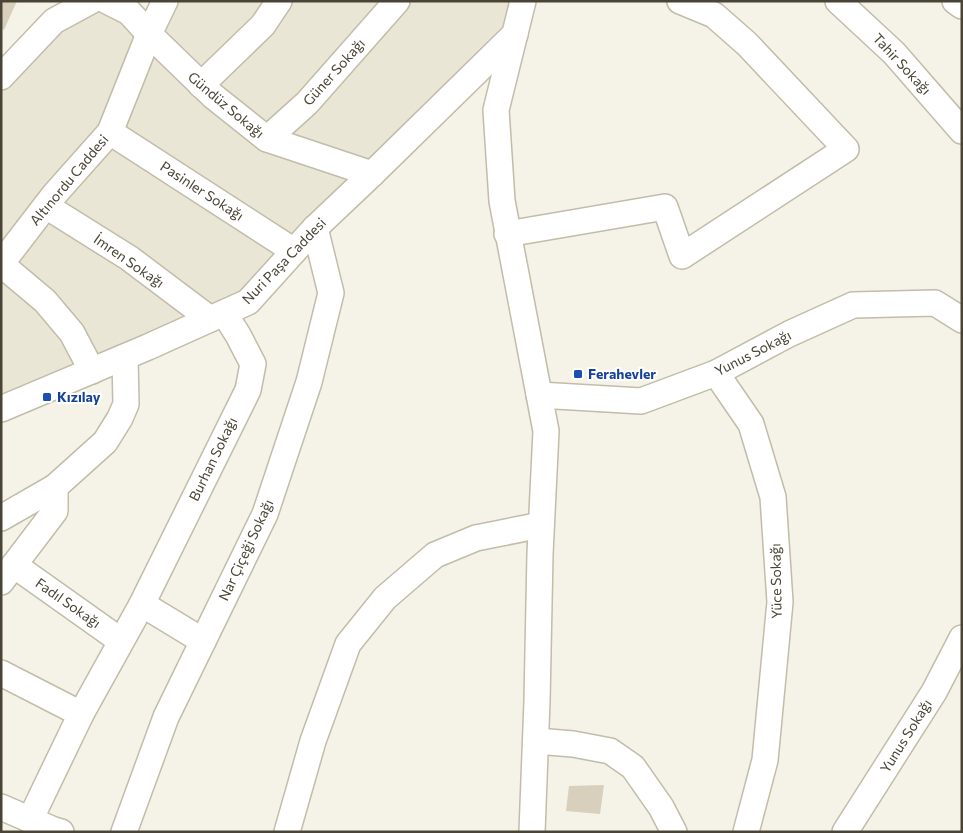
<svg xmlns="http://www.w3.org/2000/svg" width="963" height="833" font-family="Commissioner,sans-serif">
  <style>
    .residential { fill: #eae6d5 }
    .building { fill: #d8d0bc }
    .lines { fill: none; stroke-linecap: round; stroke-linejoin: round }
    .minor-casing { stroke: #c2bca9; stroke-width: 28 }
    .minor { stroke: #fff; stroke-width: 25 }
    .transit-dot { fill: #1a4fb4; stroke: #fff; stroke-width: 2 }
    .labels { text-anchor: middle; stroke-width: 4; stroke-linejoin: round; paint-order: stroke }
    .street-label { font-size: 14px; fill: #4a4436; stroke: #fff }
    .transit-label { font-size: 14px; font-weight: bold; fill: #164399; stroke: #fff; text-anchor: start }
  </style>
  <rect width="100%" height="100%" fill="#f5f3e8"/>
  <polygon class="residential" points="91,1 149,34 165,1 523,1 515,34 248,302 1,409 1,77"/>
  <g class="building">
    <polygon points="1,1 17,1 4,30 1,28"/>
    <polygon points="604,785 600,814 566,811 569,786"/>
  </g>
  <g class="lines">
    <defs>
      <g id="minor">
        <polyline points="107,1 129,12 149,34 213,96 267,139 372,174"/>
        <polyline points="523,1 496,110 502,201 546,431 540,554 537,701 532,832"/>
        <polyline points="838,1 894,53 962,131"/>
        <polyline points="955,1 962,6"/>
        <polyline points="1,77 54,21 91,1"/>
        <polyline points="201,85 263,25 279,1"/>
        <polyline points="110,132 294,251"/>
        <polyline points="267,139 307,103 397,1"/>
        <polyline points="46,206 129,258 210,319"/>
        <polyline points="507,234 665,207 682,256 846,149 747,44 714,15 680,1"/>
        <polyline points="1,264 54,195 110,132 149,34 165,1"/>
        <polyline points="1,264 45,301 72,333 92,371"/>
        <polyline points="716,373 751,424 773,497 780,602 765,760 746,832"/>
        <polyline points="539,395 641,401 716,373 789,334 853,305 935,303 962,320"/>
        <polyline points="1,409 148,347 248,302 315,228 372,174 515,34"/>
        <polyline points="1,518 55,487 105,442 120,418 126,404 125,357"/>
        <polyline points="14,565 121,641"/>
        <polyline points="1,582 55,511 55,487"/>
        <polyline points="142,604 248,390 253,364 238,335 224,313"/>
        <polyline points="1,673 81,714"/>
        <polyline points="536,741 573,744 610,751 633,767 661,807 674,832"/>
        <polyline points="1,807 54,830 61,832"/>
        <polyline points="30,820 81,714 142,604 203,641"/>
        <polyline points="124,832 166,717 265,514 309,382 331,293 315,228"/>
        <polyline points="287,832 313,741 348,644 385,598 435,555 476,538 541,525"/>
        <polyline points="845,832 934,692 962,638"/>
      </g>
    </defs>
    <use href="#minor" class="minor-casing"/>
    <use href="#minor" class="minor"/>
  </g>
  <g class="transit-dot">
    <rect x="573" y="369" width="10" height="10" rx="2.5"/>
    <rect x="42" y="392" width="10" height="10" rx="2.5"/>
  </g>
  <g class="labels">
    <g class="street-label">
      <text transform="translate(902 64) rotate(47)" y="5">Tahir Sokağı</text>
      <text transform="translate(334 72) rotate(-48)" y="5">Güner Sokağı</text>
      <text transform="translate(226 105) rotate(40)" y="5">Gündüz Sokağı</text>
      <text transform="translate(69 180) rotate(-50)" y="5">Altınordu Caddesi</text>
      <text transform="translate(202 191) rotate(33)" y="5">Pasinler Sokağı</text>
      <text transform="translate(129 261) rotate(35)" y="5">İmren Sokağı</text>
      <text transform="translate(284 261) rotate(-46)" y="5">Nuri Paşa Caddesi</text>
      <text transform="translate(753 353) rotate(-27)" y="5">Yunus Sokağı</text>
      <text transform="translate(213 459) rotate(-64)" y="5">Burhan Sokağı</text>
      <text transform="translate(246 550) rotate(-65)" y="5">Nar Çiçeği Sokağı</text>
      <text transform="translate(776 581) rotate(-91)" y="5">Yüce Sokağı</text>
      <text transform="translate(68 603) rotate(35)" y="5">Fadıl Sokağı</text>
      <text transform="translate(906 736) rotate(-58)" y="5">Yunus Sokağı</text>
    </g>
    <g class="transit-label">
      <text x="588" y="379">Ferahevler</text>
      <text x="57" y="402">Kızılay</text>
    </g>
  </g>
  <rect width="963" height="833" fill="none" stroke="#4a4436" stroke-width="5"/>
</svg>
